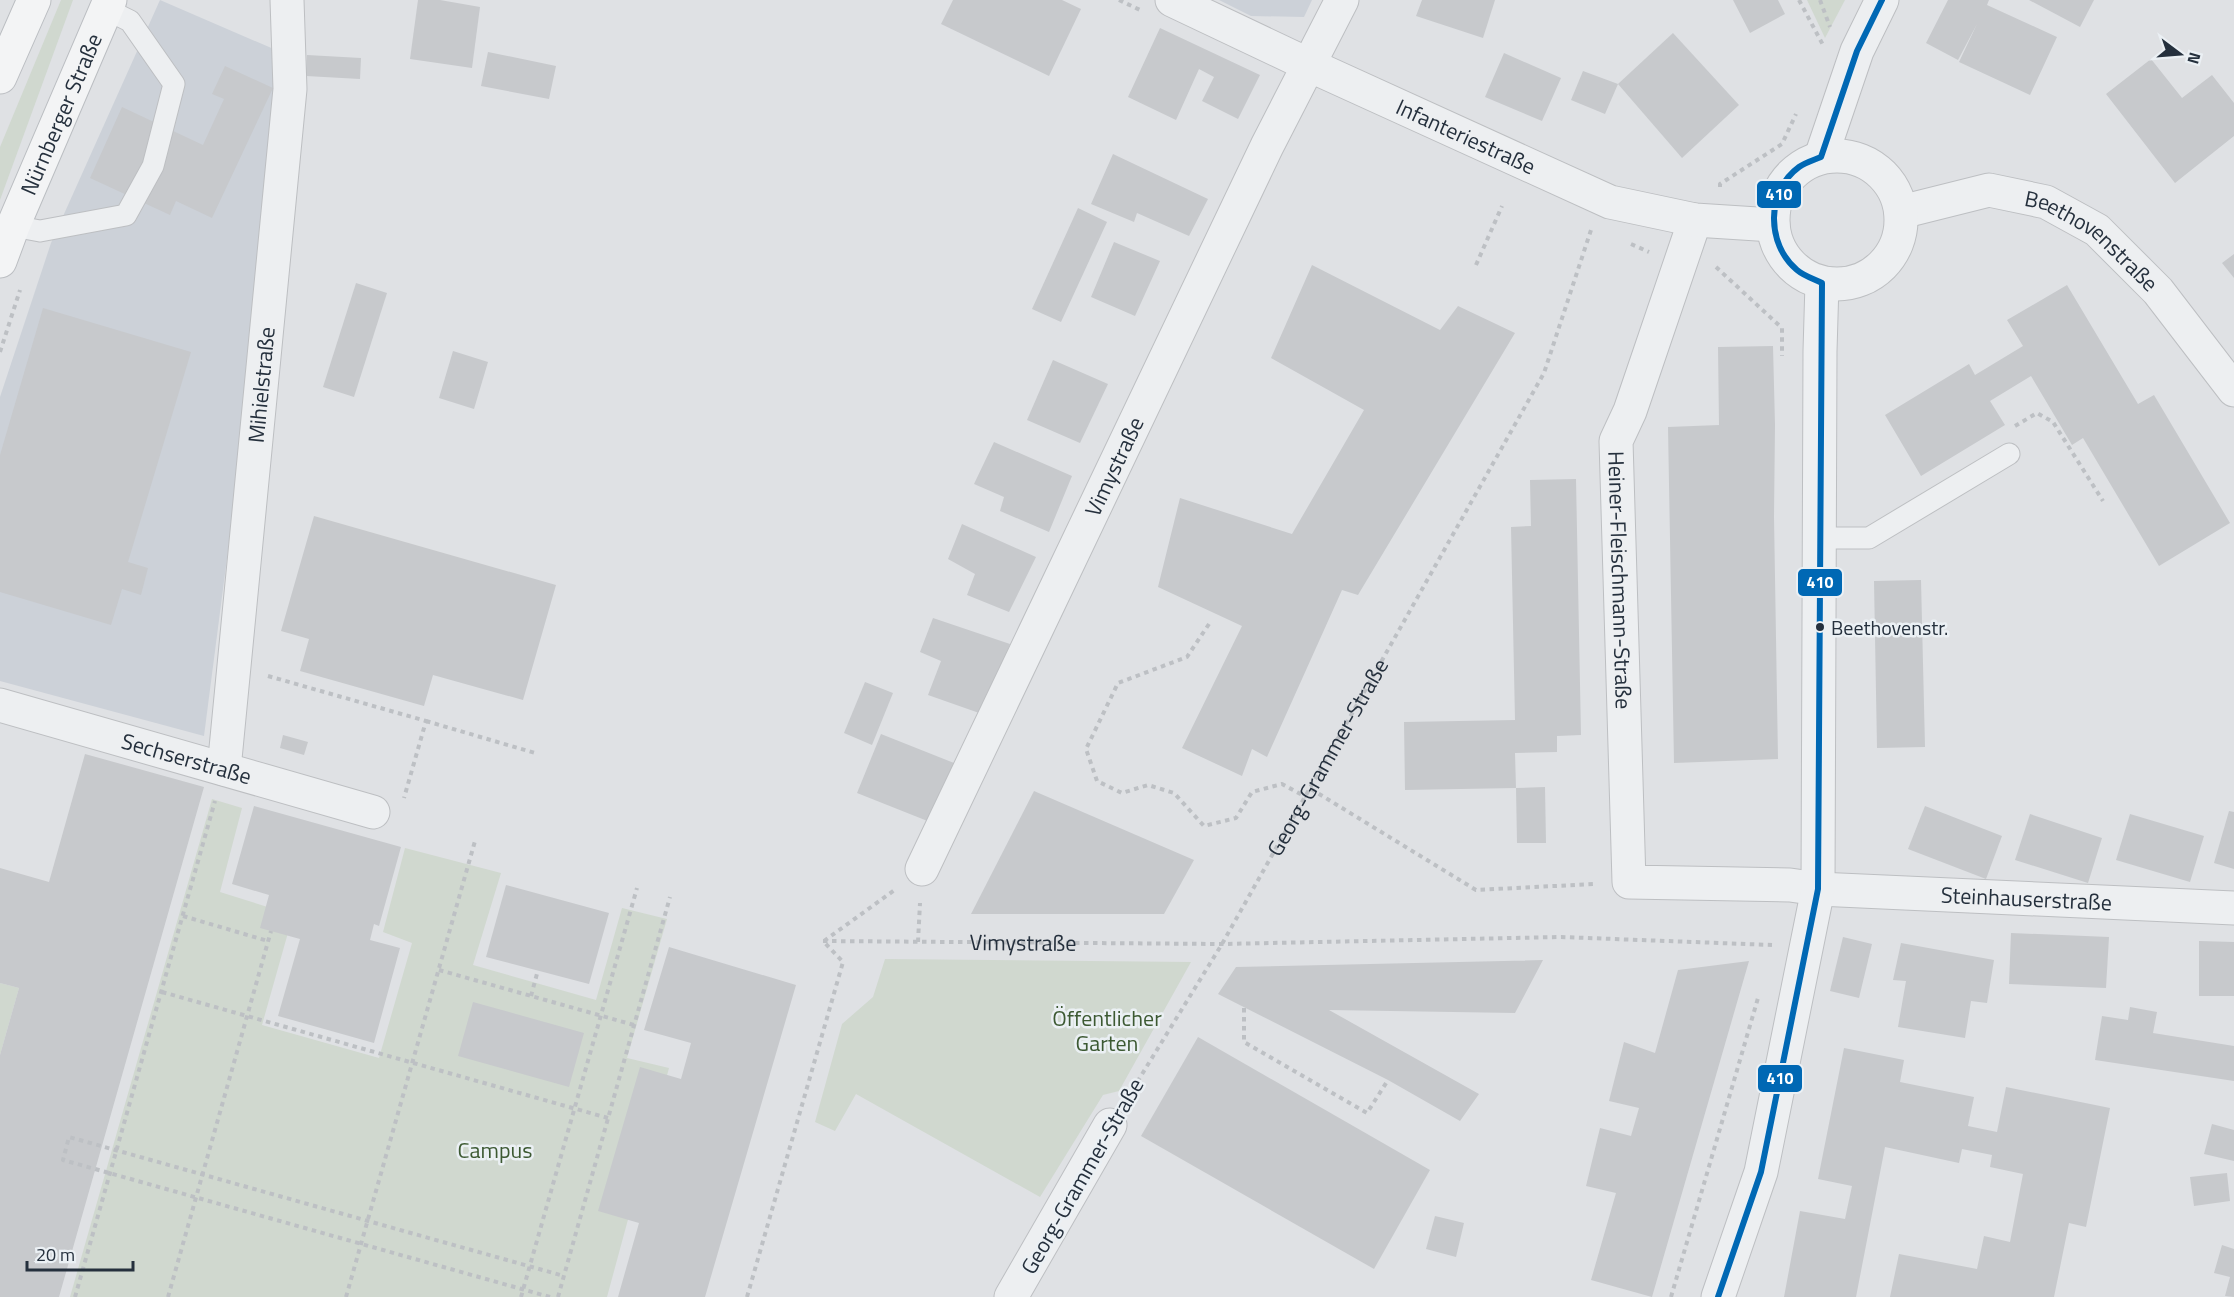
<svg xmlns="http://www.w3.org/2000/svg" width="2234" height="1297" font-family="'Titillium Web',sans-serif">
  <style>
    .built { fill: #ccd1d8 }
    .green { fill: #d0d8cf }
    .building { fill: #c7c9cc }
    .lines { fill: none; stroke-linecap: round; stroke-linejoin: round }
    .service-casing { stroke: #bdbfc2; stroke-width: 23 }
    .minor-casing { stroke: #bdbfc2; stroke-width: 35 }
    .tertiary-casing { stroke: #bdbfc2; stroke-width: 35 }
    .primary-casing { stroke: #bbbec2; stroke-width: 35 }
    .path { stroke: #bdc0c4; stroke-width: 4; stroke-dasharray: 4.5 4.5; stroke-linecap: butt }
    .service { stroke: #edeff1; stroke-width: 21 }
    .minor { stroke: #edeff1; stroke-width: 33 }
    .tertiary { stroke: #edeff1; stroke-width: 33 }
    .primary { stroke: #f3f4f5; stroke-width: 33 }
    .bus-1-casing { stroke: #ebf0f4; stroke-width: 10 }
    .bus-1 { stroke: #0068b4; stroke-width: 6 }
    .bus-dot { fill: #25303d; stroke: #ebf0f4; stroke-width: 2 }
    .labels { text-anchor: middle; stroke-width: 5; stroke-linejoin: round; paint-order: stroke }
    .bus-label { font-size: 20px; fill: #25303d; stroke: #ebf0f4; text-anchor: start }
    .street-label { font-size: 22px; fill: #25303d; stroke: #ebf0f4 }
    .park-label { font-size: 22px; fill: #3c5932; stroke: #ebf0f4 }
    .line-badge { stroke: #ebf0f4; stroke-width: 2 }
    .badge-label { font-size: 16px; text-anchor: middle; font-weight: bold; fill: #fff }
  </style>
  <rect width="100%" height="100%" fill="#dfe1e4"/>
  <g class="built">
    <polygon points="160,0 276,50 270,161 246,411 204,736 0,681 0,397 51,243"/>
    <polygon points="1219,0 1312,0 1304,17 1251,16"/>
  </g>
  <g class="green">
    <polygon points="61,0 73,0 0,200 0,147"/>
    <polygon points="1807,0 1845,0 1825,38"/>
    <polygon points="212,799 242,808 220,892 293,915 262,1025 379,1058 412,943 383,932 405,848 501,873 473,965 596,1000 622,908 667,919 627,1058 669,1068 607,1297 70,1297"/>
    <polygon points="885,959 1191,962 1119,1091 1103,1095 1040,1197 856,1094 835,1131 815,1122 842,1024 873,997"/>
    <polygon points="0,983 19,988 0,1055"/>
  </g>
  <g class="building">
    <polygon points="418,0 440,0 480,7 472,68 410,59"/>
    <polygon points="953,0 1062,0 1081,9 1049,76 941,24"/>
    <polygon points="1422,0 1495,0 1483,38 1416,16"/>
    <polygon points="1733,0 1778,0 1785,14 1750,33"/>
    <polygon points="1948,0 1989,0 1987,5 2057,37 2030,95 1959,62 1977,24 1958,60 1926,43"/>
    <polygon points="2029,0 2094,0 2080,27"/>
    <polygon points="1160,28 1260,75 1238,119 1202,101 1214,77 1199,69 1176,120 1128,97"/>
    <polygon points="1673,33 1739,105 1682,158 1618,84"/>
    <polygon points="488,52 556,66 549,99 481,86"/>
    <polygon points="1504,53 1561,78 1542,121 1485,97"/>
    <polygon points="307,55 361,58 360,79 306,76"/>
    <polygon points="2151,59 2182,98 2212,75 2234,103 2234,136 2175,183 2106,94"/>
    <polygon points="225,66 273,88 212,218 176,201 170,215 90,178 122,107 203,145 224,99 212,94"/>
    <polygon points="1583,71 1618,84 1605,114 1571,100"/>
    <polygon points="1113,154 1208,199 1189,236 1137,213 1134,222 1091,204"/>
    <polygon points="1078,208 1107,222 1061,322 1032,309"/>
    <polygon points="1114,242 1160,261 1135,316 1091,297"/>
    <polygon points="2234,254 2234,278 2222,263"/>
    <polygon points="1312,265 1440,330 1458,306 1515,333 1358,595 1342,590 1267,757 1252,749 1242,776 1182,748 1242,626 1158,587 1180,498 1292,534 1364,410 1271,358"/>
    <polygon points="356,283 387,293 354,397 323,387"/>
    <polygon points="2067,285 2138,404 2154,395 2230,523 2159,566 2083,438 2072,445 2031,376 1990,401 2005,425 1921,476 1885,415 1969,364 1975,375 2023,346 2007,320"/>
    <polygon points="43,308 191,352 128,562 148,568 141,595 122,589 111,625 0,592 0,455"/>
    <polygon points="1773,346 1775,425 1774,517 1778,759 1674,763 1668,427 1719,425 1718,347"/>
    <polygon points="453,351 488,362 474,409 439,398"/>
    <polygon points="1053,360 1108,384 1080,443 1027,420"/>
    <polygon points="994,442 1072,476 1049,532 1000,511 1004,497 974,484"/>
    <polygon points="1576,479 1581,735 1557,736 1557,752 1515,753 1516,788 1405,790 1404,722 1515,720 1511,527 1531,526 1530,480"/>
    <polygon points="314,516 556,585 523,700 433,675 424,706 300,671 309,639 281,631"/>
    <polygon points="962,524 1036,557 1009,612 967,595 975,574 948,559"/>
    <polygon points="1921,580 1925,747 1877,748 1874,581"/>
    <polygon points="933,618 1010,644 982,714 928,695 941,661 920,652"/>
    <polygon points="865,682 893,693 872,745 844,733"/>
    <polygon points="881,734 954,763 930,822 857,793"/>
    <polygon points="283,735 308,742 304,755 280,748"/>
    <polygon points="85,754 204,787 59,1297 0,1297 0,1055 19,988 0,983 0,868 49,882"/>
    <polygon points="1545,787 1546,843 1517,843 1516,788"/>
    <polygon points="1034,791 1194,860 1164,914 971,914"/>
    <polygon points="254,806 401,847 379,926 374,924 370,940 400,948 374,1043 278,1016 300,939 260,928 269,895 232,884"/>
    <polygon points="1925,806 2002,836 1986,879 1908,849"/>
    <polygon points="2229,811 2234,812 2234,869 2214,863"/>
    <polygon points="2030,814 2102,838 2088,883 2015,860"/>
    <polygon points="2130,814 2204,836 2190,882 2116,860"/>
    <polygon points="506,885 609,913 589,984 486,957"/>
    <polygon points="2011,933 2109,937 2106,988 2009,984"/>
    <polygon points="1843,937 1872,944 1859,998 1830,991"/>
    <polygon points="2199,941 2234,942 2234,996 2199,996"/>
    <polygon points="1901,943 1994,960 1987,1003 1971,1001 1965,1038 1898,1027 1906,981 1893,980"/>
    <polygon points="669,947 796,985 705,1297 618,1297 639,1223 598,1211 640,1067 681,1079 691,1043 644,1030"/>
    <polygon points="1543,960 1515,1013 1329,1010 1479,1094 1460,1121 1388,1080 1218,994 1236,967"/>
    <polygon points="1749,961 1652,1297 1591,1280 1616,1193 1586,1186 1600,1128 1631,1136 1639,1108 1609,1101 1624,1042 1655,1053 1678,970"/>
    <polygon points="473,1002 584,1033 569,1087 458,1056"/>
    <polygon points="2130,1007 2157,1012 2153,1033 2234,1046 2234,1081 2095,1060 2102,1016 2128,1020"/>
    <polygon points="1198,1037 1430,1170 1374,1269 1141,1136"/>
    <polygon points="1844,1048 1904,1060 1900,1082 1974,1097 1968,1126 1997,1132 2006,1087 2110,1108 2086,1227 2069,1223 2054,1297 1890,1297 1899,1254 1977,1269 1984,1236 2010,1242 2023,1174 1990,1167 1992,1155 1962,1149 1959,1163 1885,1147 1856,1297 1784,1297 1800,1211 1845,1219 1852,1186 1818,1179"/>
    <polygon points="2212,1124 2234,1130 2234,1161 2204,1154"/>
    <polygon points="2227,1173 2230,1201 2194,1206 2190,1177"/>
    <polygon points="1435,1216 1464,1223 1456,1257 1426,1249"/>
    <polygon points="2222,1245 2234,1249 2234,1297 2225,1296 2230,1277 2214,1273"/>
  </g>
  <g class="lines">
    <defs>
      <g id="service">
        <polyline points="13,226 40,231 126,215 153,166 174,84 130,21 106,9"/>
        <polyline points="1819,538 1869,538 2009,454"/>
      </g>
      <g id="minor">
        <path id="s3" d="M1901,212l88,-22 57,12 51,28 61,61 76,99"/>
        <path id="s4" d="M1695,220l-65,191 -14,30 13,441 161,3 28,4 416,19"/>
        <path id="s5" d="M0,705l373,107"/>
        <path id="s6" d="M224,769l66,-680 -3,-89"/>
        <path id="s7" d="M922,869l345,-723 75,-146"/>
        <polyline points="1011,1297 1110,1125"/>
      </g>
      <g id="tertiary">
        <path id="s8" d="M1172,0l137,65 301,137 85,18 78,5"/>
        <circle cx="1837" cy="220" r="64"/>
        <polyline points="1821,157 1857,51 1882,0"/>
        <polyline points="1718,1297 1761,1172 1818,889 1820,351 1822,283"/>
      </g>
      <g id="primary">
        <polyline points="0,77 34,0"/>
        <path id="s9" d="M0,261l13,-35 97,-226"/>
      </g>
    </defs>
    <use href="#service" class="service-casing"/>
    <use href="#minor" class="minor-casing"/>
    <use href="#tertiary" class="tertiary-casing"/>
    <use href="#primary" class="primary-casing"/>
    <g class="path">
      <polyline points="1119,0 1140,10"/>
      <polyline points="1799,0 1823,45"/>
      <polyline points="1820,0 1830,27"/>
      <polyline points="1720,187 1720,184 1782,144 1796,114"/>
      <polyline points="1631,244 1649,252"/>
      <polyline points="1476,265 1502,206"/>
      <polyline points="1716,267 1782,328 1782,356"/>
      <polyline points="0,352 20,290"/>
      <polyline points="2015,426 2037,413 2053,422 2103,501"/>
      <polyline points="1209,624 1187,657 1118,683 1086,749 1097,781 1122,793 1148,785 1174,793 1204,826 1236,818 1252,792 1282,784 1306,797"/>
      <polyline points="268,676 426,721 404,798"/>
      <polyline points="426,721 535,753"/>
      <polyline points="1311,789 1476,890 1594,884"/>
      <polyline points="183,916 268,941"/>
      <path id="s1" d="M823,941l399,3 339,-7 211,8"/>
      <polyline points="824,941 896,889"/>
      <polyline points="918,942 920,903"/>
      <polyline points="439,970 634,1025"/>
      <polyline points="162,992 608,1118"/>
      <polyline points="531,996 538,970"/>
      <polyline points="1244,1008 1244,1042 1367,1113 1388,1080"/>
      <path id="s2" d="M1128,1097l94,-153 322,-571 47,-143"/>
      <polyline points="75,1297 215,801"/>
      <polyline points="168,1297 271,931"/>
      <polyline points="346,1297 475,841"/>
      <polyline points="521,1297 637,888"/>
      <polyline points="550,1297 63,1160 69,1137 564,1276"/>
      <polyline points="558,1297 670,897"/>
      <polyline points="747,1297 843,962 824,942"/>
      <polyline points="1671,1297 1758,998"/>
    </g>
    <use href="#service" class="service"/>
    <use href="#minor" class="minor"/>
    <use href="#tertiary" class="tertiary"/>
    <use href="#primary" class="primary"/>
    <defs>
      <path id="bus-1" d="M1718,1297l43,-125 57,-283 4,-606c-8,-4 -18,-7 -25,-13 -31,-26 -31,-79 2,-103 7,-5 15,-7 22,-10l36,-106 25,-51"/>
    </defs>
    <use href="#bus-1" class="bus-1-casing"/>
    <use href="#bus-1" class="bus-1"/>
  </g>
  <circle class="bus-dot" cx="1820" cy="627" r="5"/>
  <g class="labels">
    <g class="bus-label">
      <text x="1831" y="635">Beethovenstr.</text>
    </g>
    <g class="street-label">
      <text dy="8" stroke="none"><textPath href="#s9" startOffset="159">Nürnberger Straße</textPath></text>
      <text dy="8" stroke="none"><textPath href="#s8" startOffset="324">Infanteriestraße</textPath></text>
      <text dy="8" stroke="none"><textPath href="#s3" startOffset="208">Beethovenstraße</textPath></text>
      <text dy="8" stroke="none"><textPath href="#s6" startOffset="386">Mihielstraße</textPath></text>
      <text dy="8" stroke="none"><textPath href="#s7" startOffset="446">Vimystraße</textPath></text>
      <text dy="8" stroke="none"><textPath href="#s4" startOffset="374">Heiner-Fleischmann-Straße</textPath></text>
      <text dy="8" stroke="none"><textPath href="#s2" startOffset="394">Georg-Grammer-Straße</textPath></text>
      <text dy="8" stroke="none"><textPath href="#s5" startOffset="194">Sechserstraße</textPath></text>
      <text dy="8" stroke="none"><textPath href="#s4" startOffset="1074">Steinhauserstraße</textPath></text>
      <text dy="8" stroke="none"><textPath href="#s1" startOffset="200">Vimystraße</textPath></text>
      <text transform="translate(1082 1176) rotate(-60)" y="8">Georg-Grammer-Straße</text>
    </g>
    <g class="park-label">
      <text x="1107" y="1026">Öffentlicher<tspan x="1107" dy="25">Garten</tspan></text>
      <text x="495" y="1158">Campus</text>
    </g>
  </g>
  <g class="line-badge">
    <rect x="1756" y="180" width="46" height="29" rx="6" fill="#0068b4"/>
    <rect x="1797" y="568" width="46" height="29" rx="6" fill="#0068b4"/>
    <rect x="1757" y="1064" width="46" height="29" rx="6" fill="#0068b4"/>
  </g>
  <g class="badge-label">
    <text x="1779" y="200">410</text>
    <text x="1820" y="588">410</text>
    <text x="1780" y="1084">410</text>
  </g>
  <g transform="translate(2180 54) rotate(106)" stroke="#ebf0f4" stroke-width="4.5" paint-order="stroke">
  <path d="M0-4.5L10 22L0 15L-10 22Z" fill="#25303d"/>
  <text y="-9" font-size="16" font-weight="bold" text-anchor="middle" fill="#25303d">N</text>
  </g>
  <path d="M27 1261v9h106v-9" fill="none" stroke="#25303d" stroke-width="3"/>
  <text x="36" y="1261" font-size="18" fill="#25303d" stroke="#ebf0f4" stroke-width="4.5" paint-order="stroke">20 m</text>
</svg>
